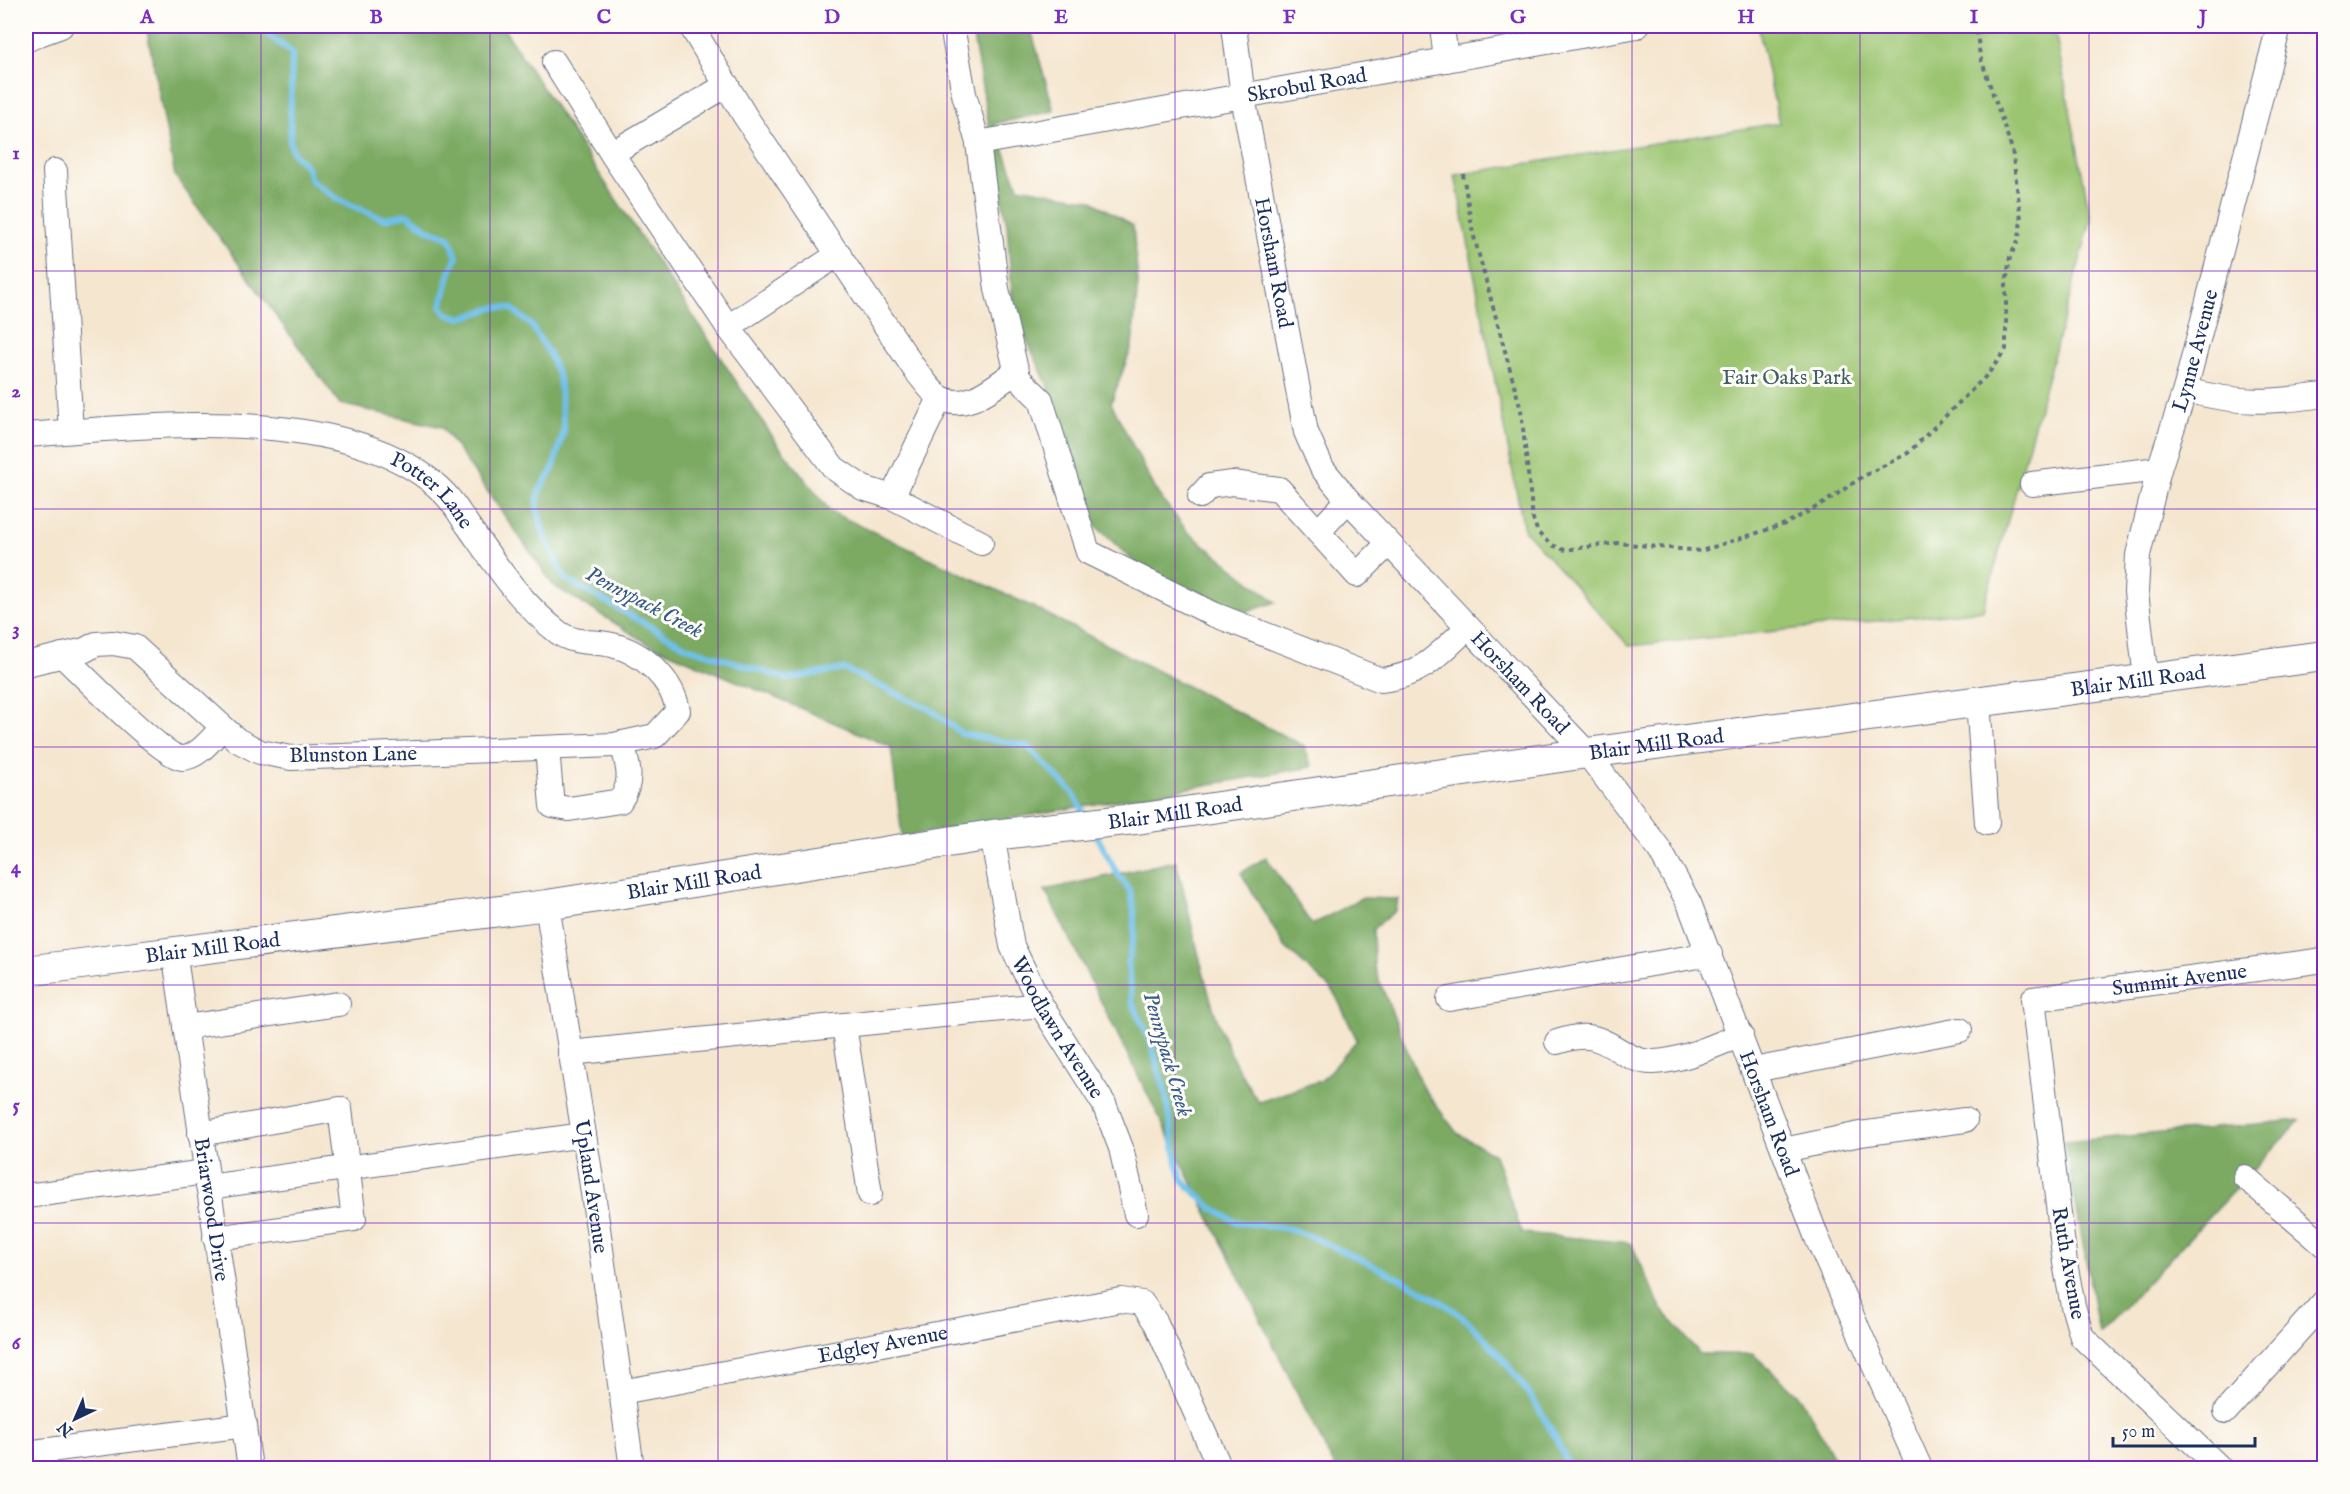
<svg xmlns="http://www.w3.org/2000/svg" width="2350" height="1494" font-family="'IM FELL English',serif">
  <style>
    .green { fill: #9bc571; stroke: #5b7a68; stroke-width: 1.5 }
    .forest { fill: #7caa63; stroke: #4c6c60; stroke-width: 1.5 }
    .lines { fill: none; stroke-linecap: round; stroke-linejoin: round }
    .stream { stroke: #70c0eb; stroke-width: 6 }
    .minor-casing { stroke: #676f86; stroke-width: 26 }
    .major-casing { stroke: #676f86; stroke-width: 32 }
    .path { stroke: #676f86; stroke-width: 4; stroke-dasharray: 4.5 4.5; stroke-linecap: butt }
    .minor { stroke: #fff; stroke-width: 24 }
    .major { stroke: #fff; stroke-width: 30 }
    .grid { fill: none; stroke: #7b2cbf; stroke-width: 1.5; stroke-opacity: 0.55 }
    .labels { text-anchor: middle; stroke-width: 6; stroke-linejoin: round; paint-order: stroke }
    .street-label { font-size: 21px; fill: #1b2f5e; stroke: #fdfcf7 }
    .park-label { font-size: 21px; fill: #415c64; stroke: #fdfcf7 }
    .water-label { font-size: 22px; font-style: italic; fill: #355a88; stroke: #fdfcf7 }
    .neatline { fill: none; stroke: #7b2cbf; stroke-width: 2 }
    .grid-label { font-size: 20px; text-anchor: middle; font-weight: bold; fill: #7b2cbf }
  </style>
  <rect width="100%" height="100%" fill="#fdfcf7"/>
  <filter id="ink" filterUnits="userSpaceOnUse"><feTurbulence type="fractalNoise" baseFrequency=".0167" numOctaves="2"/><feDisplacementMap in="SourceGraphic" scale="12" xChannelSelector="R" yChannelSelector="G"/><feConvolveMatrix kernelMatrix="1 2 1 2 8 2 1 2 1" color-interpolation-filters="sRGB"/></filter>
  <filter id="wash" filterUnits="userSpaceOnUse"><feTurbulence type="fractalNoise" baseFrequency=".008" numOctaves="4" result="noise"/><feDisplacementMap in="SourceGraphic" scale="24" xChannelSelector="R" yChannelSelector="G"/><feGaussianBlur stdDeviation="1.35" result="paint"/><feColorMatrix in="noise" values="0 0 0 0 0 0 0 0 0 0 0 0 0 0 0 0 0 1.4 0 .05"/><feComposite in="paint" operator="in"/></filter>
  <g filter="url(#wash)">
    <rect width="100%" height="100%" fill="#f5e6cf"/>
    <polygon class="green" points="1758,26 2054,26 2091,220 1983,610 1629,646 1524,530 1455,175 1779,123"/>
    <g class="forest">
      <polygon points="146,26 502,26 776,442 831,512 1031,606 1304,746 1312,767 902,837 891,747 647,643 554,586 442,427 340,404 175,176"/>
      <polygon points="971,26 1030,26 1054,111 994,124 1018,187 1091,200 1133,226 1138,283 1132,346 1111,403 1158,494 1188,532 1276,602 1247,612 1141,568 1096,526 1048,386 1013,310 1007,225"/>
      <path d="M1266,857l46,68 49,-27 37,1 -2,11 -23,19 1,38 48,120 35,46 38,22 27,78 109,10 30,65 39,46h53l49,45 37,69h-504l-290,-578 131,-29c23,82 31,170 83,241l63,-22 35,-40 -23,-48 -50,-46 -43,-73z"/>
      <polygon points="2300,1120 2099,1334 2065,1142"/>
    </g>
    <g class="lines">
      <g class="stream">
        <polyline points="257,26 292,53 290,144 294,154 307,167 311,180 339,200 384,219 407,214 429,230 449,237 457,257 450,271 441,306 447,314 461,318 497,307 511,308 531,325 549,353 559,378 564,430 553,469 539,491 537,508 544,536 565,579 687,647 787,679 844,669 931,710 962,734 1027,746 1073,793 1086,817"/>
        <path d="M1094,831l23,42 13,18 4,19v25l-6,27 4,40 18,38 15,51 12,72 6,18 28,26 25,15 55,7 21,8c44,21 90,40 131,66 48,29 106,113 126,165"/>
      </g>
    </g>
  </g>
  <g filter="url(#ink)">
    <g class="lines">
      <defs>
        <g id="minor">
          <path d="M691,26l54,90 171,255c7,8 13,18 21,24 27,21 58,-10 80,-24"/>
          <path d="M952,26l12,68 14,49 19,146 21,89 23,22 47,152 125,62 168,66c41,-4 58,-26 87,-53"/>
          <path id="s1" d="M1234,26l9,71 63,335 16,36 26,32 239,253 72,96 30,54 128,335 103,230"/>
          <polyline points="1442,26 1446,60"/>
          <polyline points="39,34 61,26"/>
          <polyline points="26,40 39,34 35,26"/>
          <polyline points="554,62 614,157 728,327 834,468 863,488 892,497 981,543"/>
          <path id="s2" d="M978,143l659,-117"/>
          <polyline points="612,153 727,85"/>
          <polyline points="55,171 71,431"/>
          <polyline points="728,327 839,254"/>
          <path d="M2185,390c56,14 82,13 139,5"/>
          <path id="s3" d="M26,435c116,-9 330,-34 419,59 9,9 16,22 24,33 27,38 52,77 90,106 15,11 35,8 53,12 31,7 61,35 66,66l-23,25 -41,9 -323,13 -31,-6 -23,-12 -102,-93 -22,-4 -17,1 -11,6 -59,14"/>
          <polyline points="2032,484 2159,469"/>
          <polyline points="1200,496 1209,486 1233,483 1279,489 1357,575 1388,544"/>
          <polyline points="892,497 940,398"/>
          <polyline points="1318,532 1348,500"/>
          <path d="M62,655c19,18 101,102 120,103 16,0 30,-20 40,-30"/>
          <path id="s4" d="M2146,680l-10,-88 2,-37 21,-86 26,-79 94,-364"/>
          <polyline points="1978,702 1987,823"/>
          <path d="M547,748l5,58 17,3 51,-8c14,-20 8,-35 2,-58"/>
          <path id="s5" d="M992,835l20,111 29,59 63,99 17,44 15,66"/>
          <path id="s6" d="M547,905l43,267 42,296"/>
          <path id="s7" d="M174,951l76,517"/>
          <polyline points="1449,999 1710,954"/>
          <polyline points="844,1025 870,1194"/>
          <polyline points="185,1027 338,1004"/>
          <path d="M1557,1042c7,-2 15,-5 23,-5 27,-3 46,26 73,25 29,-1 60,-16 88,-27"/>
          <polyline points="570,1053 1041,1005"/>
          <polyline points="1754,1070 1960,1030"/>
          <polyline points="200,1134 340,1109 354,1219 215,1238"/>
          <polyline points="1784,1150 1860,1134 1965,1120"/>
          <polyline points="2245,1177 2324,1245"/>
          <polyline points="208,1187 584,1135"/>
          <polyline points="26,1196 206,1172"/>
          <path id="s8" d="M621,1392l500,-92 21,3 14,20 64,145"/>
          <polyline points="2226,1411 2324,1302"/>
          <polyline points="26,1453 245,1425"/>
          <path id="s9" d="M2220,1468l-138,-131 -9,-31 -8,-43 -32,-264 291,-39"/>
        </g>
        <g id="major">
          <path id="s10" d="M26,971l521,-66 445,-70 151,-17 444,-65 737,-97"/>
        </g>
      </defs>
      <use href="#minor" class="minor-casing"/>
      <use href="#major" class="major-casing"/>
      <polyline class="path" points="1463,174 1473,233 1521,410 1533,519 1538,533 1552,545 1565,550 1617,543 1701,551 1785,524 1824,503 1862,477 1908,453 1988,374 2006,349 2006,284 2010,257 2019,239 2021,219 2012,149 1980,56 1976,26"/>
      <use href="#minor" class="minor"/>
      <use href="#major" class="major"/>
    </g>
  </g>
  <path class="grid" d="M261,26v1442M490,26v1442M718,26v1442M947,26v1442M1175,26v1442M1403,26v1442M1632,26v1442M1860,26v1442M2089,26v1442M26,271h2298M26,509h2298M26,747h2298M26,985h2298M26,1223h2298"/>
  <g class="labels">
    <g class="street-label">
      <text dy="7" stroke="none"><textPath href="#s2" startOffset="334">Skrobul Road</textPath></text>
      <text dy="7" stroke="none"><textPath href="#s1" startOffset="240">Horsham Road</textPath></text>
      <text dy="7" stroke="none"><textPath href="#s4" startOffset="338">Lynne Avenue</textPath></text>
      <text dy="7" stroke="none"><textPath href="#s3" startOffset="423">Potter Lane</textPath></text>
      <text dy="7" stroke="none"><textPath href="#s10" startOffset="2132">Blair Mill Road</textPath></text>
      <text dy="7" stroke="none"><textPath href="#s1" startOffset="744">Horsham Road</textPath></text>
      <text dy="7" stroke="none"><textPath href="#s10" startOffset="1646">Blair Mill Road</textPath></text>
      <text transform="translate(353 754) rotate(-1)" y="7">Blunston Lane</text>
      <text dy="7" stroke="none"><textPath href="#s10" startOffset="1160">Blair Mill Road</textPath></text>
      <text dy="7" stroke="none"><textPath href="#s10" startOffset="674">Blair Mill Road</textPath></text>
      <text dy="7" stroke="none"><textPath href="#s10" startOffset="188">Blair Mill Road</textPath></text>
      <text dy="7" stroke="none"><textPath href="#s9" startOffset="680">Summit Avenue</textPath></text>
      <text dy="7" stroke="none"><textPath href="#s5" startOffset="206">Woodlawn Avenue</textPath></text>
      <text dy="7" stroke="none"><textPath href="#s1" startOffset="1248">Horsham Road</textPath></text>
      <text dy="7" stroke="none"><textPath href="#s6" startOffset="285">Upland Avenue</textPath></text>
      <text dy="7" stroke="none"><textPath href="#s7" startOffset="261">Briarwood Drive</textPath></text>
      <text transform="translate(2069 1263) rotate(80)" y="7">Ruth Avenue</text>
      <text dy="7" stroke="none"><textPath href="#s8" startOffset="266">Edgley Avenue</textPath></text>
    </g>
    <g class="park-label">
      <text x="1787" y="384">Fair Oaks Park</text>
    </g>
    <g class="water-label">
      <text transform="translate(645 601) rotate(28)" y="8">Pennypack Creek</text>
      <text transform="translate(1169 1054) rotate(74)" y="8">Pennypack Creek</text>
    </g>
  </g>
  <rect width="2350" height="1494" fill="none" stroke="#fdfcf7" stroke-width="66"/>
  <g transform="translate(75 1419) rotate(224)" stroke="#fdfcf7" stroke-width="4.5" paint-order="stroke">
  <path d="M0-4.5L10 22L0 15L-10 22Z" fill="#1b2f5e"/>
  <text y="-9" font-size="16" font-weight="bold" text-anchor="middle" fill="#1b2f5e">N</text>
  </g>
  <path d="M2113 1437v9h142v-9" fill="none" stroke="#1b2f5e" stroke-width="3"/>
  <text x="2122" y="1437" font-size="18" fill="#1b2f5e" stroke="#fdfcf7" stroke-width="4.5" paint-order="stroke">50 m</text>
  <rect x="33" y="33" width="2284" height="1428" class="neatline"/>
  <g class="grid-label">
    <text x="147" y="23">A</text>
    <text x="376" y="23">B</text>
    <text x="604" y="23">C</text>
    <text x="832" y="23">D</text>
    <text x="1061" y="23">E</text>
    <text x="1289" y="23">F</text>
    <text x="1518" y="23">G</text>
    <text x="1746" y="23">H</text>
    <text x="1974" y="23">I</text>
    <text x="2203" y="23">J</text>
    <text x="16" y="159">1</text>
    <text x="16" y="397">2</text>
    <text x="16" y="635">3</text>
    <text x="16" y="873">4</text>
    <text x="16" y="1111">5</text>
    <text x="16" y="1349">6</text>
  </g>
</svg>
